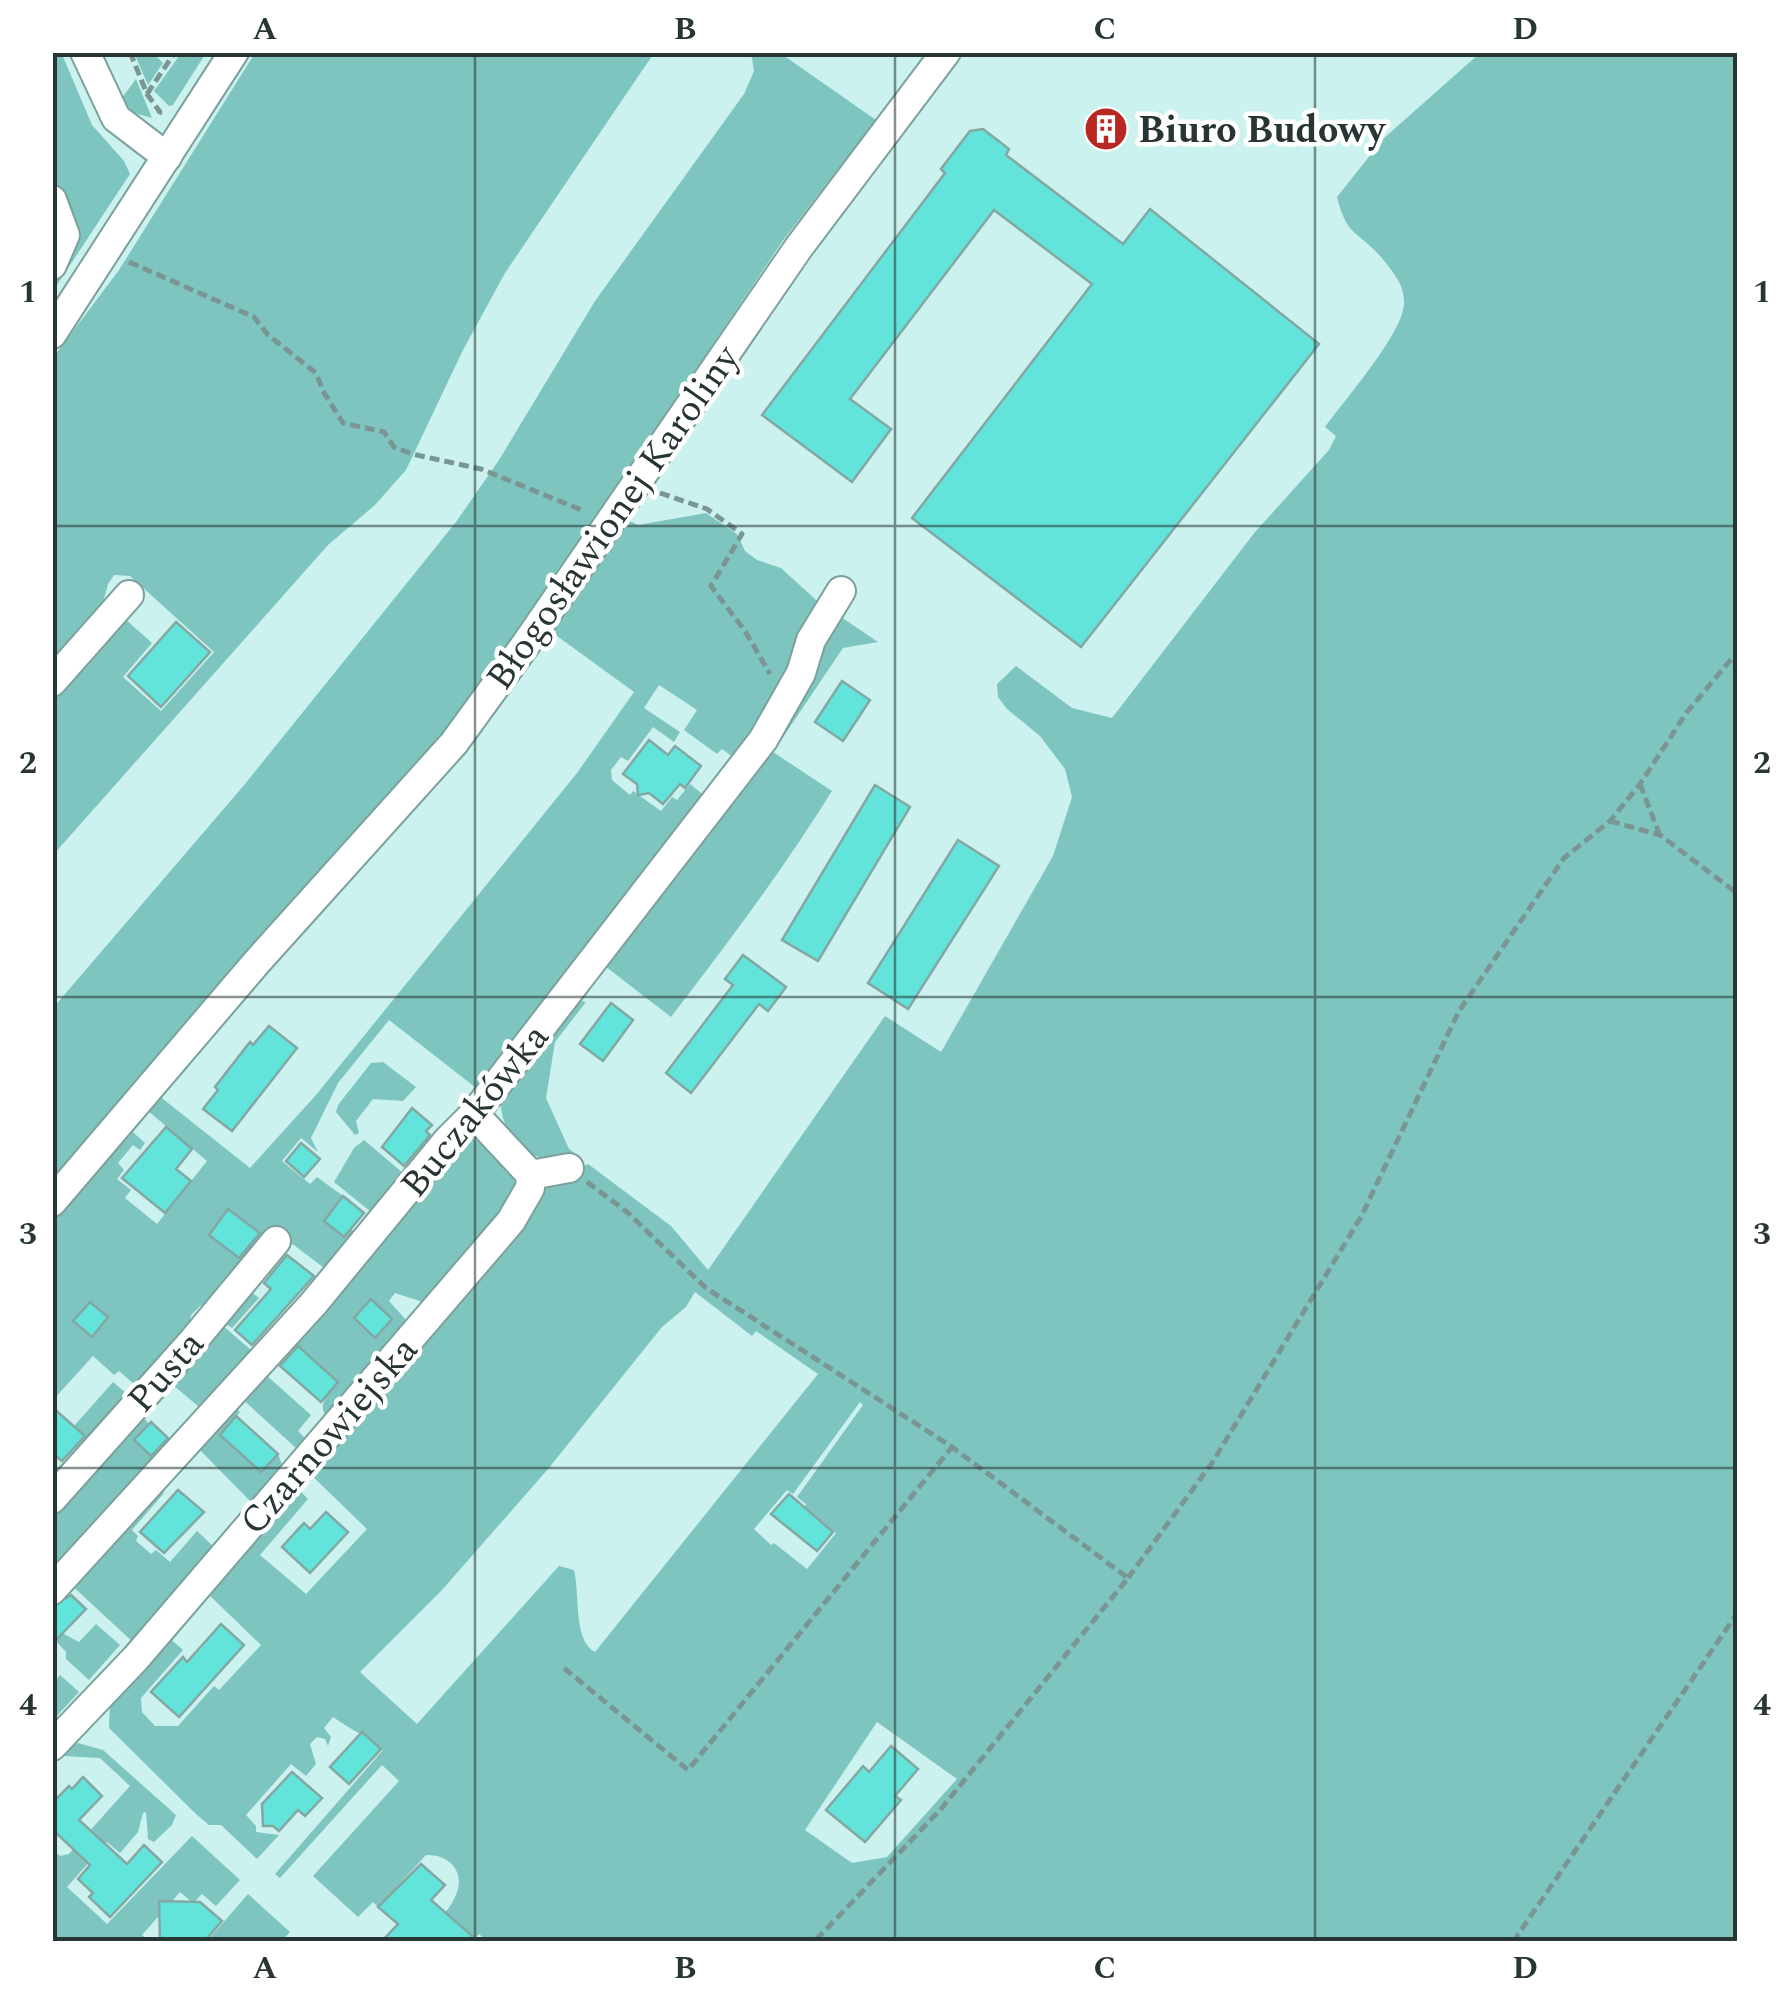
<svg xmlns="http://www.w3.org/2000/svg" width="1790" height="1994" font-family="Spectral,serif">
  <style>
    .green { fill: #7fc5bf; fill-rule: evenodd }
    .building { fill: #62e4db; stroke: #83a8a4; stroke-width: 2.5 }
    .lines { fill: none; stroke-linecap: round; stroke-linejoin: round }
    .minor-casing { stroke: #7ca19d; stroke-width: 32 }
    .path { stroke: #7a9693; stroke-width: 5; stroke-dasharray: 10 5; stroke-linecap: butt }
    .minor { stroke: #fff; stroke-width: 28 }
    .grid { fill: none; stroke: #273634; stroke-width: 2.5; stroke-opacity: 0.55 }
    .labels { text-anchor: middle; stroke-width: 9; stroke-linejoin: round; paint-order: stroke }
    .poi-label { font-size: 38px; font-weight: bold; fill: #273634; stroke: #fff; text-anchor: start }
    .street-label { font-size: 38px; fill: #273634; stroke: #fff }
    .neatline { fill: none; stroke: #273634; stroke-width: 4 }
    .grid-label { font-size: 32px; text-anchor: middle; font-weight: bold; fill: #273634 }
  </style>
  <rect width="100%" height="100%" fill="#cbf2ee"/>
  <g class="green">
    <polygon points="61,52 92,125 124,161 130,174 53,291 52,282 67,261 72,224 53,179 53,53"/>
    <polygon points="182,52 206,53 173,105 169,106 154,91"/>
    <polygon points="134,53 153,53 163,63 148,85"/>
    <polygon points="255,53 654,53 505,273 463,350 406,470 375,505 328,545 53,855 53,699 124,618 152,643 123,677 161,711 214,652 130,576 114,575 108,584 101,610 53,674 52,486 56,483 52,480 52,359 119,270"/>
    <polygon points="751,53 780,53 876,120 784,239 444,743 53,1191 53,1008 245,784 456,522 499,460 595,301 744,94 754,71"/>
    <path d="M1480,53h257v1888l-1249,1 -9,-8 -6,7h-54c12,-13 29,-28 36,-44 12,-24 -5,-43 -29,-42l-48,52 -5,-5 -15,15 -45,-41 86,-95 -17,-16 -102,113 -5,-4 108,-124c-18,-15 -32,-20 -50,-33l-9,11 7,9 -3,9 -3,-7 -8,-2 -7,7 6,20 -10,12 -15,-12 -45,51 10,11v6l23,3 -22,24 -36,-34h-12l-13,-11 -87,-86 1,-28 56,-65 17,15 -42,48 1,14 13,14h23l36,-40 5,4 42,-45 -57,-55 85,-100 13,3 6,6 -48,56 46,39 61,-65 -60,-58 229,-276 52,-31 83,62 37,44 177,-254 56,36 112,-196 19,-59 -7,-28 -25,-33 -33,-27 -9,-12 -1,-13 19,-18 56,42 40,10 143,-186 74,-82 7,-14 -11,-9c19,-26 78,-94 79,-123 1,-20 -12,-33 -23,-47 -25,-28 -34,-20 -44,-60l46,-58zM695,1292l57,44 4,-5 62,43 -223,278c-22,-11 -15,-58 -21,-82l-15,-4 -142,158 -57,-52 82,-82 106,-121 114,-142 24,-20zM860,1402l3,3 -66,92 9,7 -1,3 31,26 -29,36 -33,-26 -3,2 -17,-16 33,-39 6,4zM877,1722l80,57 -70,78 -35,6 -47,-33z"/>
    <polygon points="136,79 152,118 134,113 121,99"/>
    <path d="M706,513l31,21 8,17 12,9 24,8 35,32 62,42 -35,6 -70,104 59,39c-49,79 -105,153 -161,226l-70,-54 175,-264 -42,59 -12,-9 -5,5 -33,-24 13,-20 -38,-25 -15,23 36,24 -6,10 -21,-15 -25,34 -7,-4 -10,13 1,10 18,15 3,-4 28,20 11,-14 5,3 13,-16 16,13 -226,294 -91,-71 -51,63 -27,55 7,14 -17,-14 -19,23 28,23 7,-7 26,19 -19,25 20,16 7,-9 8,12 -28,33 -44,-33 -73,67 -14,-1 -9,9 -4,22 -93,106 -20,-17 39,-44 13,11 8,-9 -15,-13 -5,4 -21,-19 -40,44v-185l73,-89 19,17 -5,7 -7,-5 -15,18 6,7 -7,9 14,11 -6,8 32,26 50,-63 -66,-56 12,-14 97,77 66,-73 261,-322 57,-81 -88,-64 82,-108 10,5z"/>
    <path d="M571,999l15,3 -31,40 -9,56 23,51 6,4c-38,23 -78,-19 -74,-56z"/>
    <polygon points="383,1062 416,1087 403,1101 373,1099 356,1121 359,1133 355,1135 336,1112 338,1105 371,1063"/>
    <path d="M470,1137c21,12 43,28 49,52l-87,116 -37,-12 -6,8 18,20 -76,100c-16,-14 -6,-23 7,-39l-49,-43 165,-195z"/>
    <polygon points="364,1140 403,1173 371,1212 334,1182 354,1148"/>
    <polygon points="246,1288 259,1298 232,1328 224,1322 222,1325 258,1356 206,1413 172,1384 143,1417 149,1424 135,1440 152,1457 169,1439 176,1446 53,1579 53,1507"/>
    <polygon points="266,1375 311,1415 298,1431 309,1442 302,1449 297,1449 239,1396"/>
    <polygon points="231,1404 240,1412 220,1435 261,1472 278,1454 284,1470 259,1501 250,1501 197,1447"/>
    <polygon points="161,1488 164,1493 132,1530 138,1536 136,1541 151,1554 156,1550 170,1562 197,1531 216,1549 135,1644 68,1582"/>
    <polygon points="96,1624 120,1645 89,1680 66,1659 66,1652 53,1638 60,1632 79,1642"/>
    <polygon points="60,1675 79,1692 53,1720 53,1684"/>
    <polygon points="78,1743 103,1750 176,1815 172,1825 154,1842 148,1839 146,1812 143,1813 138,1832 120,1853 107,1842 67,1887 107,1924 192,1836 240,1880 216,1906 202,1894 193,1903 180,1892 142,1935 149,1941 53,1941 52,1849 60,1856 69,1854 130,1786 100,1758 62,1756 67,1747"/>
    <polygon points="248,1894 290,1932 282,1941 207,1941"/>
  </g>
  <g class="building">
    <polygon points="1100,110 1126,126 1112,148 1086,133"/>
    <polygon points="983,129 1009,149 1006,155 1123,244 1150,209 1319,344 1081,647 912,518 1092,284 994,210 850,399 891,429 852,482 762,415 945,173 941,169 970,131"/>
    <polygon points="176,622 210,652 161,707 128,676"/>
    <polygon points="842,681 870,700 843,741 815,722"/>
    <polygon points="649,740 668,755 675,746 701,766 685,788 680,784 663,804 649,793 638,795 637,784 623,774"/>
    <polygon points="875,785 910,807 818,961 782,940"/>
    <polygon points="958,840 999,866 908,1009 868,983"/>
    <polygon points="743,955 786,987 768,1011 759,1004 691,1093 666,1073 733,985 725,979"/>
    <polygon points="611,1003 633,1020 603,1061 580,1044"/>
    <polygon points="269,1026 297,1048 232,1131 203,1109 218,1090 215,1087 250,1042 253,1045"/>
    <polygon points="412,1108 432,1125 426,1131 430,1135 404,1166 382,1147"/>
    <polygon points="166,1127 192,1149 176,1169 191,1181 165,1213 122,1178"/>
    <polygon points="301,1143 320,1159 304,1177 286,1161"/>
    <polygon points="343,1196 364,1213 344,1237 324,1221"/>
    <polygon points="228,1209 260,1233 239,1258 209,1235"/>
    <polygon points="287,1255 314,1276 252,1345 235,1330 271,1289 264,1283"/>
    <polygon points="371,1299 392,1319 375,1338 354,1318"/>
    <polygon points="90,1302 108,1317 92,1337 73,1321"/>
    <polygon points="298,1346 338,1382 321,1402 280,1366"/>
    <polygon points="52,1407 85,1436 62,1461 52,1453"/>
    <polygon points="236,1416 278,1454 261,1472 220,1435"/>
    <polygon points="151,1422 168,1438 151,1456 134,1440"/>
    <polygon points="178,1490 204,1512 164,1553 140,1532"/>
    <polygon points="789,1494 833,1532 817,1551 771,1514"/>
    <polygon points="326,1512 348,1532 310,1573 282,1547 304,1523 310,1529"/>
    <polygon points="71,1595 86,1609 52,1644 52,1607"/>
    <polygon points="221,1624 244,1645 179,1717 151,1692 183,1657 187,1662"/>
    <polygon points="362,1732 381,1749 349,1784 330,1767"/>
    <polygon points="891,1746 918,1769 895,1796 901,1800 865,1842 826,1810 863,1766 869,1772"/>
    <polygon points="292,1772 322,1798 305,1816 298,1810 279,1831 273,1826 263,1826 262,1804"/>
    <polygon points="83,1777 102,1796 79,1820 127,1864 144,1845 162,1862 110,1917 89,1897 93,1893 78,1879 90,1865 52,1829 52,1803 69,1786 72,1789"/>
    <polygon points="421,1864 445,1885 431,1900 479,1942 381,1942 398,1924 378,1907"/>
    <polygon points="159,1901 200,1902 222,1921 204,1942 160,1942"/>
  </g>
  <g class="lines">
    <defs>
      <g id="minor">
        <polyline points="85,52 116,118 167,157"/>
        <polyline points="52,200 65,235 52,265"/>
        <polyline points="52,334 234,52"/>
        <polyline points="52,682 129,595"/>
        <polyline points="531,1175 569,1168"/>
        <polyline points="52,1202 256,963 454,743 526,644 799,247 946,52"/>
        <polyline points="52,1499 193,1341 276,1241"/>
        <polyline points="52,1590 314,1303 448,1140 474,1114 763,740 801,673 811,640 841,591"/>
        <polyline points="52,1746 136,1658 511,1221 530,1188 531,1175 474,1114"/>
      </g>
    </defs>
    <use href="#minor" class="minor-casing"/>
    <g class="path">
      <polyline points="130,52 147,94 160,112 158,116"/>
      <polyline points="147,94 175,52"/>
      <polyline points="129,262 254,317 268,335 316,373 323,391 343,423 384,432 394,447 412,454 481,469 584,511"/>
      <polyline points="660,493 707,509 742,534 711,586 745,631 770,674"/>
      <polyline points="1640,784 1659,833"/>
      <polyline points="1610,821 1660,835 1738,894"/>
      <polyline points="587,1182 627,1212 706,1288 952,1447 1128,1578 941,1809 814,1942"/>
      <polyline points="1128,1578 1212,1463 1361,1217 1459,1011 1564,858 1610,821 1640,784 1687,712 1738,651"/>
      <polyline points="564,1668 688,1770 952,1447"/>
      <polyline points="1513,1942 1738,1612"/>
    </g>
    <use href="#minor" class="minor"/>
  </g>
  <path class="grid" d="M475,52v1890M895,52v1890M1315,52v1890M52,526h1686M52,997h1686M52,1468h1686"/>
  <defs>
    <symbol id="building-disc" viewBox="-11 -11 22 22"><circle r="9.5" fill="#b72823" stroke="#fff"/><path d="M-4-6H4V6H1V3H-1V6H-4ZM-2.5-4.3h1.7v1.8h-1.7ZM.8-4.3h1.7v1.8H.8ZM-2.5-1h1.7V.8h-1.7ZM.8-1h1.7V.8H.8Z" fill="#fff"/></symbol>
  </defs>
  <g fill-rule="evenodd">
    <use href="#building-disc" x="1081" y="104" width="50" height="50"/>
  </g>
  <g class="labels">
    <g class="poi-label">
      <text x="1138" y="142">Biuro Budowy</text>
    </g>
    <g class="street-label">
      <text transform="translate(612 517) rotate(-55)" y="13">Błogosławionej Karoliny</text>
      <text transform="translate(474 1110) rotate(-51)" y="13">Buczakówka</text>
      <text transform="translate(165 1371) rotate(-49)" y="13">Pusta</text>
      <text transform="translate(328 1435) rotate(-49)" y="13">Czarnowiejska</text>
    </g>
  </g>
  <rect width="1790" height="1994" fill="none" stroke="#ffffff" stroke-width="110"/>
  <rect x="55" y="55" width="1680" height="1884" class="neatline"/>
  <g class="grid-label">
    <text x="265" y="39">A</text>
    <text x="685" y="39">B</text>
    <text x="1105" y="39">C</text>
    <text x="1525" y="39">D</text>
    <text x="28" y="302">1</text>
    <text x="1762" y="302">1</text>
    <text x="28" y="773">2</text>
    <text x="1762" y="773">2</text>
    <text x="28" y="1244">3</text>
    <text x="1762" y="1244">3</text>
    <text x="28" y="1715">4</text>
    <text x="1762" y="1715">4</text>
    <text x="265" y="1978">A</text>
    <text x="685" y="1978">B</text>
    <text x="1105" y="1978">C</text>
    <text x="1525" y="1978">D</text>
  </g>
</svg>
